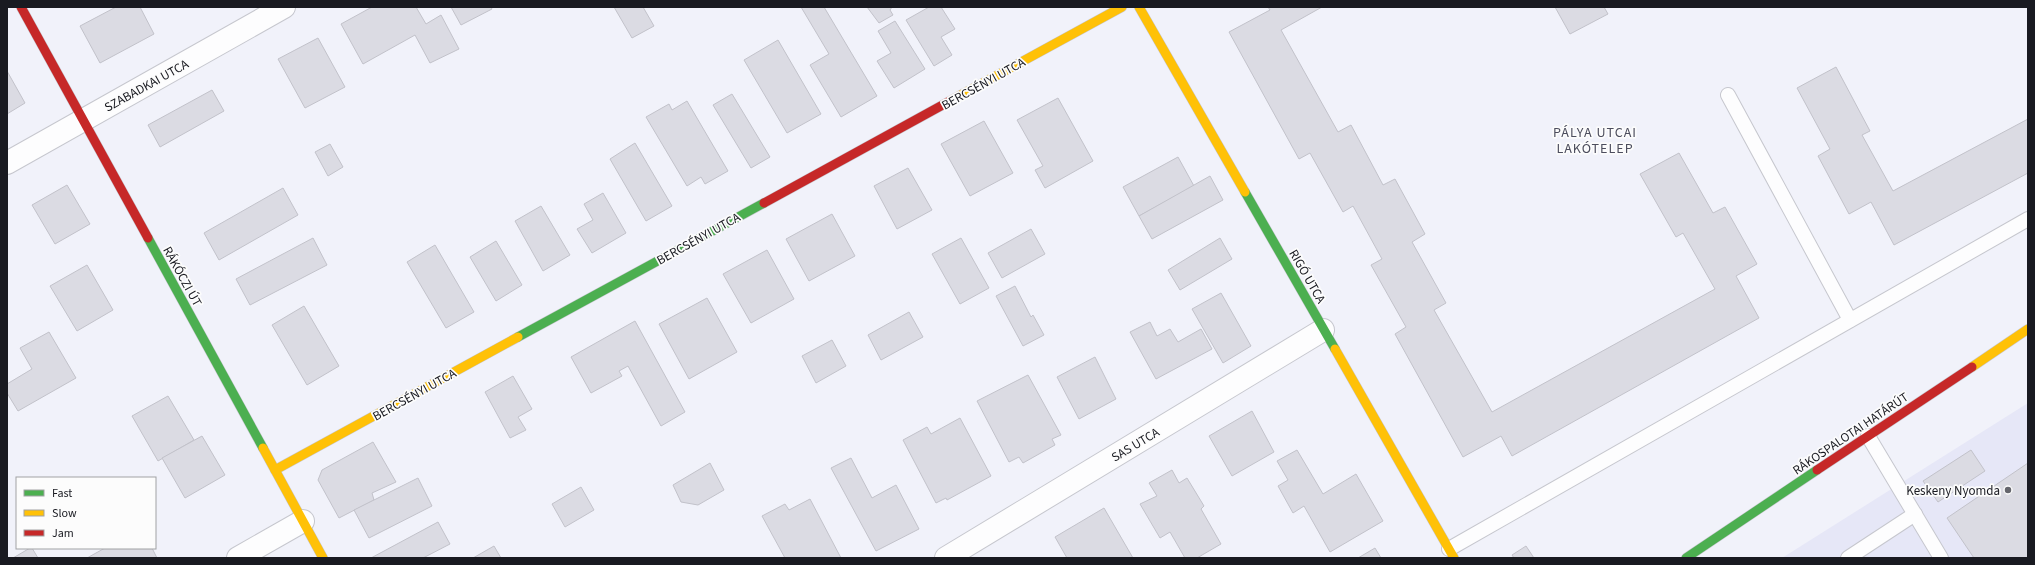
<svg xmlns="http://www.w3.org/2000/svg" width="2035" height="565" font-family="'Source Sans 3',sans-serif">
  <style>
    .built { fill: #e6e7f7 }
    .building { fill: #dbdbe3; stroke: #c2c2ca }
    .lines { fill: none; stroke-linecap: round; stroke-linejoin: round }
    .lane-casing { stroke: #c6c7ce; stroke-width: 16 }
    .street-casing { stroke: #c6c7ce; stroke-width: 24 }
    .fast-casing { stroke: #c6c7ce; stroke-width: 10 }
    .slow-casing { stroke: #c6c7ce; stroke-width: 10 }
    .jam-casing { stroke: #c6c7ce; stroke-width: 10 }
    .lane { stroke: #fdfdfe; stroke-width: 14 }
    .street { stroke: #fdfdfe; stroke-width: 22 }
    .fast { stroke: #4caf50; stroke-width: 9 }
    .slow { stroke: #ffc107; stroke-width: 9 }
    .jam { stroke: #c62828; stroke-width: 9 }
    .poi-dot { fill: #65666d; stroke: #fcfcfc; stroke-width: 1.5 }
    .labels { text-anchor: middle; stroke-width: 3.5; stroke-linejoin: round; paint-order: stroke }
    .street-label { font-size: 13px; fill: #191a21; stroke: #fcfcfc }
    .poi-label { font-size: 13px; fill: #191a21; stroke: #fcfcfc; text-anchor: end }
    .neighbourhood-label { font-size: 14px; letter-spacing: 1px; fill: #4c4d5d; stroke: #fcfcfc }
  </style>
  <rect width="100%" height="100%" fill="#f1f2fa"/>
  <polygon class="built" points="2028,403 2028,558 1782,558"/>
  <g class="building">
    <polygon points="116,7 140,7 154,34 100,63 80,26"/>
    <polygon points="372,7 416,7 426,24 441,15 459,49 430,63 415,35 363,64 341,24"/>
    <polygon points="451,7 491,7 492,9 461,25"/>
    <polygon points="614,7 643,7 654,26 632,38"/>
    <polygon points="801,7 824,7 877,96 841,117 810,65 829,54"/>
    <polygon points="867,7 892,7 890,10 893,15 879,23"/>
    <polygon points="929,7 941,7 955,29 941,37 952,55 934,66 906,20"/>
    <polygon points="1268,7 1322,7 1281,30 1338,132 1351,125 1383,185 1395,179 1425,234 1412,242 1446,303 1434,310 1492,412 1715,289 1683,233 1676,237 1640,174 1679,153 1713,213 1725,207 1757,264 1736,276 1759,318 1512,456 1501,436 1463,457 1395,334 1406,327 1371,265 1382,259 1353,206 1343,212 1310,153 1299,159 1229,32 1270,10"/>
    <polygon points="1555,7 1604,7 1608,14 1570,34"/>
    <polygon points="895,21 925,69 894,88 877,61 891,53 878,31"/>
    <polygon points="318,38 345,87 305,108 278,59"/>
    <polygon points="778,40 821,114 787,133 744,60"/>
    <polygon points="1836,67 1870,131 1862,135 1893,191 2028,119 2028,173 1894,245 1871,202 1849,214 1818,156 1830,149 1797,88"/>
    <polygon points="7,71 25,103 7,114"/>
    <polygon points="212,90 224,111 160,147 148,125"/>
    <polygon points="732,94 770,157 751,168 713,105"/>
    <polygon points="1058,98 1093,161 1045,188 1035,170 1043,166 1017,120"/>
    <polygon points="687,101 728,171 705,184 701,177 687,186 646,117 669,104 672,110"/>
    <polygon points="984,121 1013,173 970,196 941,144"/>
    <polygon points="635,143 672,206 646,221 610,159"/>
    <polygon points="330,144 343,167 328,176 315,152"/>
    <polygon points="1178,157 1194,186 1139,216 1123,187"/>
    <polygon points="908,168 932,210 897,229 874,186"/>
    <polygon points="1210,176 1223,200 1152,239 1139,216"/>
    <polygon points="67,185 90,224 55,244 32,205"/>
    <polygon points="283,188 298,215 219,260 204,233"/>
    <polygon points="603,193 626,233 592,253 577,229 593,220 584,204"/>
    <polygon points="541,206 570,255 543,271 515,221"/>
    <polygon points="832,214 855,256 809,281 786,239"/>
    <polygon points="1031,229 1045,254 1002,278 988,253"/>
    <polygon points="313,238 327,265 250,305 236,279"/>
    <polygon points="961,238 989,288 960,304 932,254"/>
    <polygon points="1220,238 1232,259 1180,290 1168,270"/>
    <polygon points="496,241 522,285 496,301 470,257"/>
    <polygon points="435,245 474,312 446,328 407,262"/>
    <polygon points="767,250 794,299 751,323 723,274"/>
    <polygon points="87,265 113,310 77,331 50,286"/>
    <polygon points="1015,286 1031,317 1033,315 1044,335 1023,346 996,296"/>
    <polygon points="1221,293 1251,346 1223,363 1192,309"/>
    <polygon points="707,298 737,352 689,379 659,324"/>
    <polygon points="304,306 339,366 307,385 272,325"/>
    <polygon points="909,312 923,337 881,360 868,335"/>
    <polygon points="635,321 685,412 661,426 628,366 619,371 622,376 591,393 571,357"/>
    <polygon points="1150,322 1157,336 1170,329 1178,342 1201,329 1212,349 1156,379 1130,332"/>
    <polygon points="49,332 76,378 18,411 7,393 7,384 32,369 20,348"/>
    <polygon points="832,340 846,366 816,383 802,356"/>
    <polygon points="1095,357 1116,399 1079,419 1057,377"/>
    <polygon points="1028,375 1061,435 1052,439 1055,445 1023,463 1019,457 1009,462 977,401"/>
    <polygon points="513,376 532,409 518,417 526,430 510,438 485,392"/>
    <polygon points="168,396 194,440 158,461 132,416"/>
    <polygon points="1252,411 1274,452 1232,476 1209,436"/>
    <polygon points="960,418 991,476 947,500 946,498 936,503 903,440 927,427 931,434"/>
    <polygon points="202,436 225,475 185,498 162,458"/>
    <polygon points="373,442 396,482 372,493 374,500 339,518 318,480 322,470"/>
    <polygon points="1297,450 1323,494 1356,474 1383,521 1330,552 1304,506 1293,513 1278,486 1288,480 1277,461"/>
    <polygon points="1971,450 1985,471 1938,502 1923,481"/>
    <polygon points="851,458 872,498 896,485 919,529 876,551 831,468"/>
    <polygon points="710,463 724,490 698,505 681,502 673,485"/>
    <polygon points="2028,463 2028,558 1974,558 1947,518"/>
    <polygon points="1172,470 1179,483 1187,478 1204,506 1201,509 1221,544 1197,558 1185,558 1170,532 1160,538 1140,504 1157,496 1149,483"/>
    <polygon points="418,478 432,506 369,538 354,510"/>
    <polygon points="581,487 594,510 565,527 552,504"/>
    <polygon points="810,499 841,558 785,558 762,516 785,504 789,510"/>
    <polygon points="1104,508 1133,558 1067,558 1055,537"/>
    <polygon points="438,522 450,544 423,558 371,558"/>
    <polygon points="494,546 501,558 473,558"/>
    <polygon points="1526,546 1534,558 1514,558 1512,555"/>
    <polygon points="30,548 32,548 38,558 13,558"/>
    <polygon points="105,548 152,548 157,558 87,558"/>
    <polygon points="1375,548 1381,558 1358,558"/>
  </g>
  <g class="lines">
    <defs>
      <g id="lane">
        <polyline points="1728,95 1850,320"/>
        <polyline points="1868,436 1941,558"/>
        <polyline points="1449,549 2028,219"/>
        <polyline points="1848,558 1915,514"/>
      </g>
      <g id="street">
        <polyline points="7,163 284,7"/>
        <polyline points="238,558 303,521"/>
        <polyline points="946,558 1323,330"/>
      </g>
      <g id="fast">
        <polyline points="1245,192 1335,349"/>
        <polyline points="148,238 263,448"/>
        <polyline points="518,337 764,203"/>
        <polyline points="1686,558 1817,470"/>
      </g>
      <g id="slow">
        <polyline points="1139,7 1245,192"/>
        <polyline points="959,96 1122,7"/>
        <polyline points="1335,349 1454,558"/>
        <polyline points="1972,367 2028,329"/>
        <polyline points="263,448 323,558"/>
        <polyline points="275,470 518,337"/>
      </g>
      <g id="jam">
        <polyline points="21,7 148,238"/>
        <polyline points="764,203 959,96"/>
        <polyline points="1817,470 1972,367"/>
      </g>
    </defs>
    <use href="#lane" class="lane-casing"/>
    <use href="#street" class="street-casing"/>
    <use href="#fast" class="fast-casing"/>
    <use href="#slow" class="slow-casing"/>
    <use href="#jam" class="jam-casing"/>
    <use href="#lane" class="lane"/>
    <use href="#street" class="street"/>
    <use href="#fast" class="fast"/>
    <use href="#slow" class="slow"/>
    <use href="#jam" class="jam"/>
  </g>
  <circle class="poi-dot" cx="2008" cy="490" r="4"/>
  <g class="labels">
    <g class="street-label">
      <text transform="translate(983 83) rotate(-29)" y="5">BERCSÉNYI UTCA</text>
      <text transform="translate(146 85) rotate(-29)" y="5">SZABADKAI UTCA</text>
      <text transform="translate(698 238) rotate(-29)" y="5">BERCSÉNYI UTCA</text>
      <text transform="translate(183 276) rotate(61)" y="5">RÁKÓCZI ÚT</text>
      <text transform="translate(1308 276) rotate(60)" y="5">RIGÓ UTCA</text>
      <text transform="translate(414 394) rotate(-29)" y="5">BERCSÉNYI UTCA</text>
      <text transform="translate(1850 433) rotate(-34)" y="5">RÁKOSPALOTAI HATÁRÚT</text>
      <text transform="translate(1135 444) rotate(-31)" y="5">SAS UTCA</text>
    </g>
    <g class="poi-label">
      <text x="2000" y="495">Keskeny Nyomda</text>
    </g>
    <g class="neighbourhood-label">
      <text x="1595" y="137">PÁLYA UTCAI<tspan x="1595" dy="16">LAKÓTELEP</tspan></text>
    </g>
  </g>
  <rect width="2035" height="565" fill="none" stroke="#191a21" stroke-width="16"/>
  <rect x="16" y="477" width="140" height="72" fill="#fcfcfc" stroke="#a1a2a4"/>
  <rect x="24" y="490" width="20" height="6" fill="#4caf50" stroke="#a1a2a4"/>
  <text x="52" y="497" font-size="12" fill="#191a21">Fast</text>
  <rect x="24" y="510" width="20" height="6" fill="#ffc107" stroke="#a1a2a4"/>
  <text x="52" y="517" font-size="12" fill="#191a21">Slow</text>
  <rect x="24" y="530" width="20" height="6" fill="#c62828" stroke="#a1a2a4"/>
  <text x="52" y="537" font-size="12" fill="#191a21">Jam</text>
</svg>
